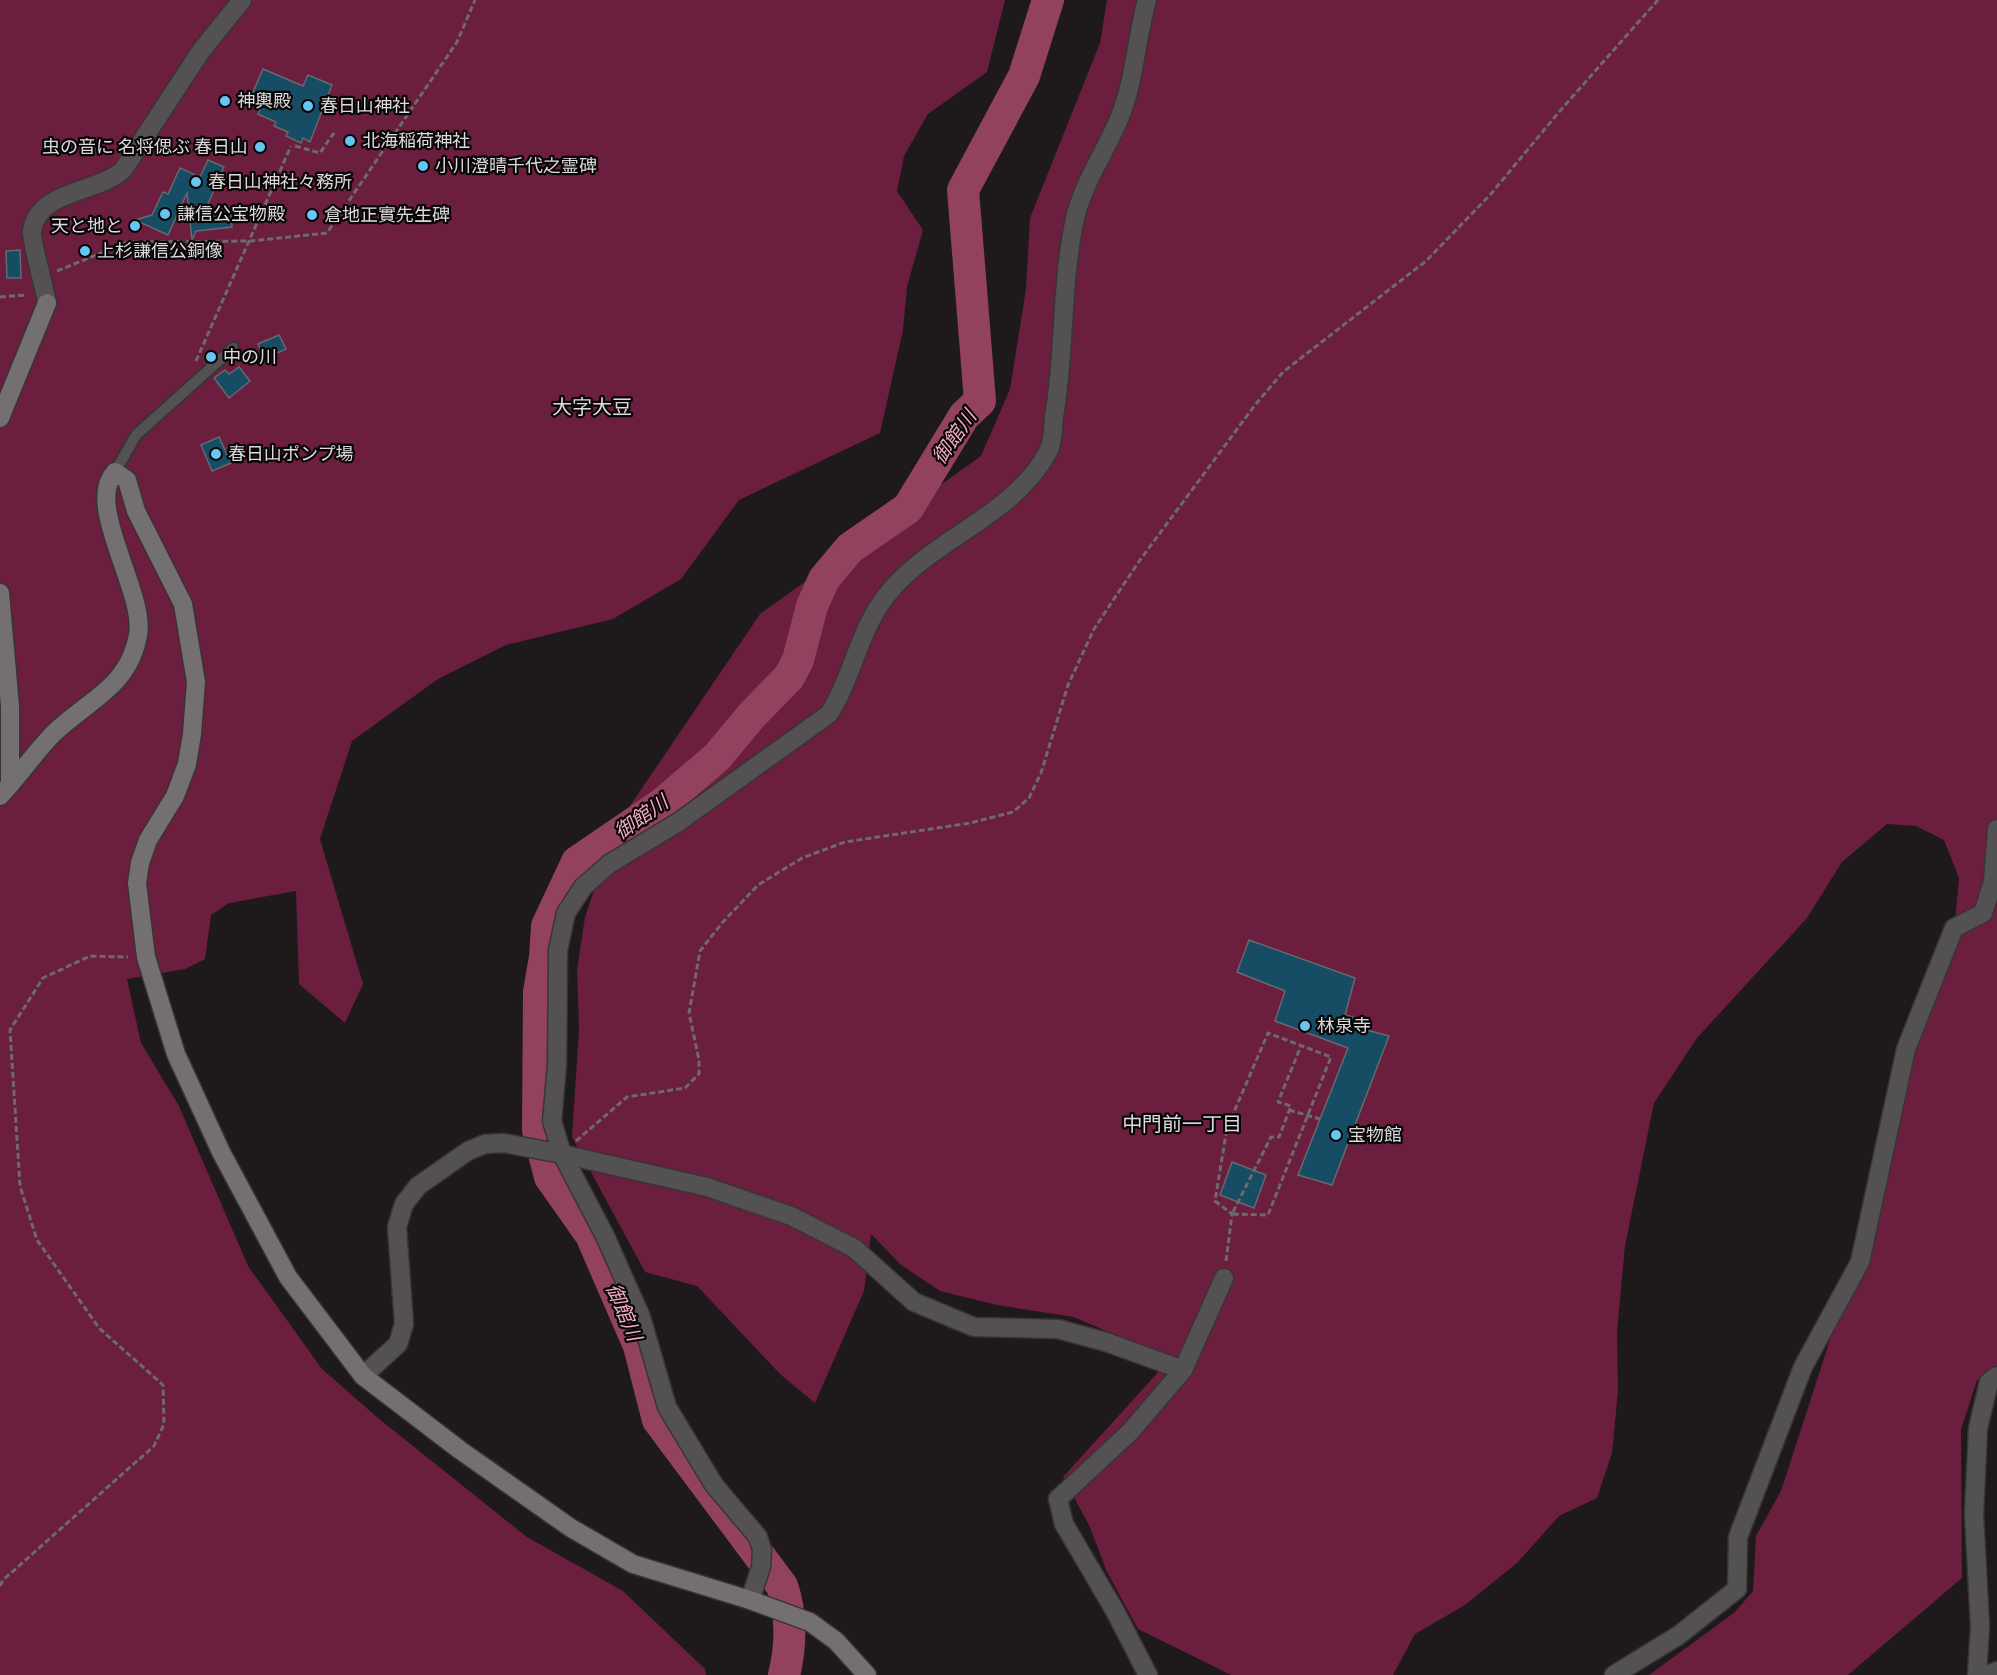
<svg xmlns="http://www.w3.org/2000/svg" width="1997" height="1675" font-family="Georgia,'Noto Sans JP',serif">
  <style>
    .green { fill: #6b1e3d }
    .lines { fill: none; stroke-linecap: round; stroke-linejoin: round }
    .river { stroke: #92425e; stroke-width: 32 }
    .building { fill: #164c64; stroke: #656a6d; stroke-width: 1.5 }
    .lane-casing { stroke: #393436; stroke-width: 14 }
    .street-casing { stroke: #393436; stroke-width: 21 }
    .secondary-casing { stroke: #393436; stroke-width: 21 }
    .path { stroke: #6e696b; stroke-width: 3; stroke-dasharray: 6 3; stroke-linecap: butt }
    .lane { stroke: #545152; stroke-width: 10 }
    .street { stroke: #545152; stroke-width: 18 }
    .secondary { stroke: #747071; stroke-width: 18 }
    .poi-dot { fill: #68c4f0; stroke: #070506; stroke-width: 2 }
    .labels { text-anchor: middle; stroke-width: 4.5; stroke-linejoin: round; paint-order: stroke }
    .poi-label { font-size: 18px; fill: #dedadb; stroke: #070506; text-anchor: start }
    .neighbourhood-label { font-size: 20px; fill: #dedadb; stroke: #070506 }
    .water-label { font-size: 20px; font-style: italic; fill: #f3adc2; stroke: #070506 }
  </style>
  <rect width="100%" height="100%" fill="#1e191b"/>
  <g class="green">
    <polygon points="0,0 1005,0 987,72 928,114 904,156 897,191 923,230 907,287 903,330 880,433 739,500 681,579 613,619 506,645 438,679 352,741 320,839 363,984 345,1023 299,984 296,891 229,903 211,915 205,959 185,969 127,979 141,1043 179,1106 248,1266 322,1369 378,1418 527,1537 623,1591 705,1669 706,1675 0,1675"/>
    <polygon points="1107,0 1997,0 1997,1376 1977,1380 1961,1430 1962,1578 1848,1675 1649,1675 1735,1612 1753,1591 1756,1536 1781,1491 1882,1179 1914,1041 1952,955 1959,878 1944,840 1916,826 1887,824 1842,862 1807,918 1697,1038 1654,1103 1625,1246 1617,1332 1618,1391 1612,1453 1597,1498 1559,1516 1517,1563 1465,1605 1415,1634 1393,1675 1231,1675 1138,1629 1107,1572 1089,1525 1063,1477 1171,1358 1073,1317 997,1305 940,1291 901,1265 871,1234 864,1291 815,1403 781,1375 697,1286 645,1272 572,1137 579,1029 577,970 585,917 615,828 760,614 981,456 1010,389 1026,289 1030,218 1100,43"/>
  </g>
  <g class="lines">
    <path class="river" d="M784,1675c7,-28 8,-61 -2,-89l-124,-166 -19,-74 -48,-111 -41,-58 -12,-47 1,-138 6,-35 2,-31 30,-64 85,-58 55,-47 35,-42 37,-38 9,-17 14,-54 12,-27 26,-31 58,-40 56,-92 16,-15 -17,-211 61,-114 24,-76"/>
  </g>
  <g class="building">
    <polygon points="263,69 303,86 308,75 332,85 310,142 303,138 301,143 286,136 288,132 274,126 276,122 258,114 262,105 250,99"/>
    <polygon points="208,160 224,167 204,213 230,210 232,227 196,231 192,240 187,193 168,235 135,220 152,215 163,192 168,194 180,168 200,177"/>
    <polygon points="20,250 21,278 7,278 6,251"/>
    <polygon points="279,335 286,349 264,359 258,344"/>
    <polygon points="239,367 250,381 229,398 214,378 225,370 229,374"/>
    <polygon points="219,437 231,463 212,471 201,445"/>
    <polygon points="1249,940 1355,978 1345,1015 1367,1021 1363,1029 1389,1036 1332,1185 1298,1175 1348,1048 1275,1021 1285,991 1237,972"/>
    <polygon points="1232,1162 1266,1175 1254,1208 1220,1195"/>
  </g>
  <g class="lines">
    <defs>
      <polyline id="lane" points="115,472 136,435 233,348"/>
      <g id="street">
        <path d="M47,303c-2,-15 -16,-61 -15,-72 5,-41 66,-38 91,-61l78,-119 41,-51"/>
        <polyline points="363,1376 398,1344 404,1324 397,1227 404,1204 418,1186 468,1151 485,1144 504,1143 562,1154 707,1187 791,1216 854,1248 914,1302 974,1327 1058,1329 1106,1342 1183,1370"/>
        <path d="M750,1600l11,-33 1,-17 -4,-13 -44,-52 -47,-78 -26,-90 -36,-81 -43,-82 -10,-33 5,-56 1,-115 8,-37 17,-26 26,-23 68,-41 152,-109c24,-37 29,-82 57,-118 44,-57 126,-78 162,-144 5,-9 5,-24 6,-35 11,-64 7,-130 20,-194 7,-37 31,-70 45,-104 16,-38 17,-80 28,-119"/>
        <polyline points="1148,1675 1115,1611 1064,1524 1058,1499 1130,1432 1183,1370 1224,1278"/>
        <polyline points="1614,1675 1679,1635 1737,1589 1738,1537 1803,1367 1860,1262 1906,1049 1954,928 1983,913 1993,882 1997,829"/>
        <polyline points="1977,1675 1980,1626 1974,1514 1978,1428 1989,1382 1997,1376"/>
        <polyline points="1987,1675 1997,1671"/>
      </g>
      <g id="secondary">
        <polyline points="0,418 47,303"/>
        <polyline points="0,593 10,706 10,785"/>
        <path d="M0,796c19,-20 35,-44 54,-63 34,-33 75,-46 84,-98 8,-42 -54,-131 -23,-163l12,8 9,31 47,93 13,78 -4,52 -5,30 -12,32 -27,44 -8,23 -3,20 9,74 30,97 45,98 67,125 75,99 97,74 111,78 62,36 117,36 60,22 26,19 31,34"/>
      </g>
    </defs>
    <use href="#lane" class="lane-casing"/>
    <use href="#street" class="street-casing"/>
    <use href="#secondary" class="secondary-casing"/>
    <g class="path">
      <polyline points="295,146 320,153 333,134 338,135"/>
      <polyline points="57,271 128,242 251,241 327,233 457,42 475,0"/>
      <polyline points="0,297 26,295"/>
      <polyline points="196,361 291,146"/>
      <polyline points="1289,1110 1320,1119"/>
      <polyline points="576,1141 627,1097 685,1088 699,1074 699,1060 689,1013 700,951 722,923 758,885 802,858 845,842 970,823 1013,812 1029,798 1041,773 1068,685 1094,629 1140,560 1255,405 1283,372 1426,261 1490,195 1559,112 1658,0"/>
      <polyline points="1226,1261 1232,1214 1215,1201 1227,1128 1268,1033 1331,1057 1268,1215 1232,1214 1271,1137 1279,1137 1291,1106 1278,1102 1301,1046"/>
      <polyline points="0,1586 3,1580 154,1446 164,1424 163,1385 99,1328 37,1240 20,1186 10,1030 43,978 90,956 128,957"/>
    </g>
    <use href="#lane" class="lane"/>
    <use href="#street" class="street"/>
    <use href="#secondary" class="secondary"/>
  </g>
  <g class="poi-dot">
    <circle cx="225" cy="101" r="6"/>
    <circle cx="308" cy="106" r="6"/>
    <circle cx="350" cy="141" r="6"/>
    <circle cx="260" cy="147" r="6"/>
    <circle cx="423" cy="166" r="6"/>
    <circle cx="196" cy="182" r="6"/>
    <circle cx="165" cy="214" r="6"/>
    <circle cx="312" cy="215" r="6"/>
    <circle cx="135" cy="226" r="6"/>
    <circle cx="85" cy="251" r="6"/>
    <circle cx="211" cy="357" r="6"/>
    <circle cx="216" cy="454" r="6"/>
    <circle cx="1305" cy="1026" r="6"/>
    <circle cx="1336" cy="1135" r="6"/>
  </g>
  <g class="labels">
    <g class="poi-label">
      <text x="237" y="107">神輿殿</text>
      <text x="320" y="112">春日山神社</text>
      <text x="362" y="147">北海稲荷神社</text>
      <text x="248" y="153" text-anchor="end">虫の音に 名将偲ぶ 春日山</text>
      <text x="435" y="172">小川澄晴千代之霊碑</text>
      <text x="208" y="188">春日山神社々務所</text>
      <text x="177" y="220">謙信公宝物殿</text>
      <text x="324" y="221">倉地正實先生碑</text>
      <text x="123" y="232" text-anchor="end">天と地と</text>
      <text x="97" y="257">上杉謙信公銅像</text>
      <text x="223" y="363">中の川</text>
      <text x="228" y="460">春日山ポンプ場</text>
      <text x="1317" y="1032">林泉寺</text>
      <text x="1348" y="1141">宝物館</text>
    </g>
    <g class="neighbourhood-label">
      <text x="592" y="414">大字大豆</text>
      <text x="1182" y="1131">中門前一丁目</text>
    </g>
    <g class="water-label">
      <text transform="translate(954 437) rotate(-55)" y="7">御館川</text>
      <text transform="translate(641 817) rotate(-35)" y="7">御館川</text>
      <text transform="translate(624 1312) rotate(67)" y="7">御館川</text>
    </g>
  </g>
</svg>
